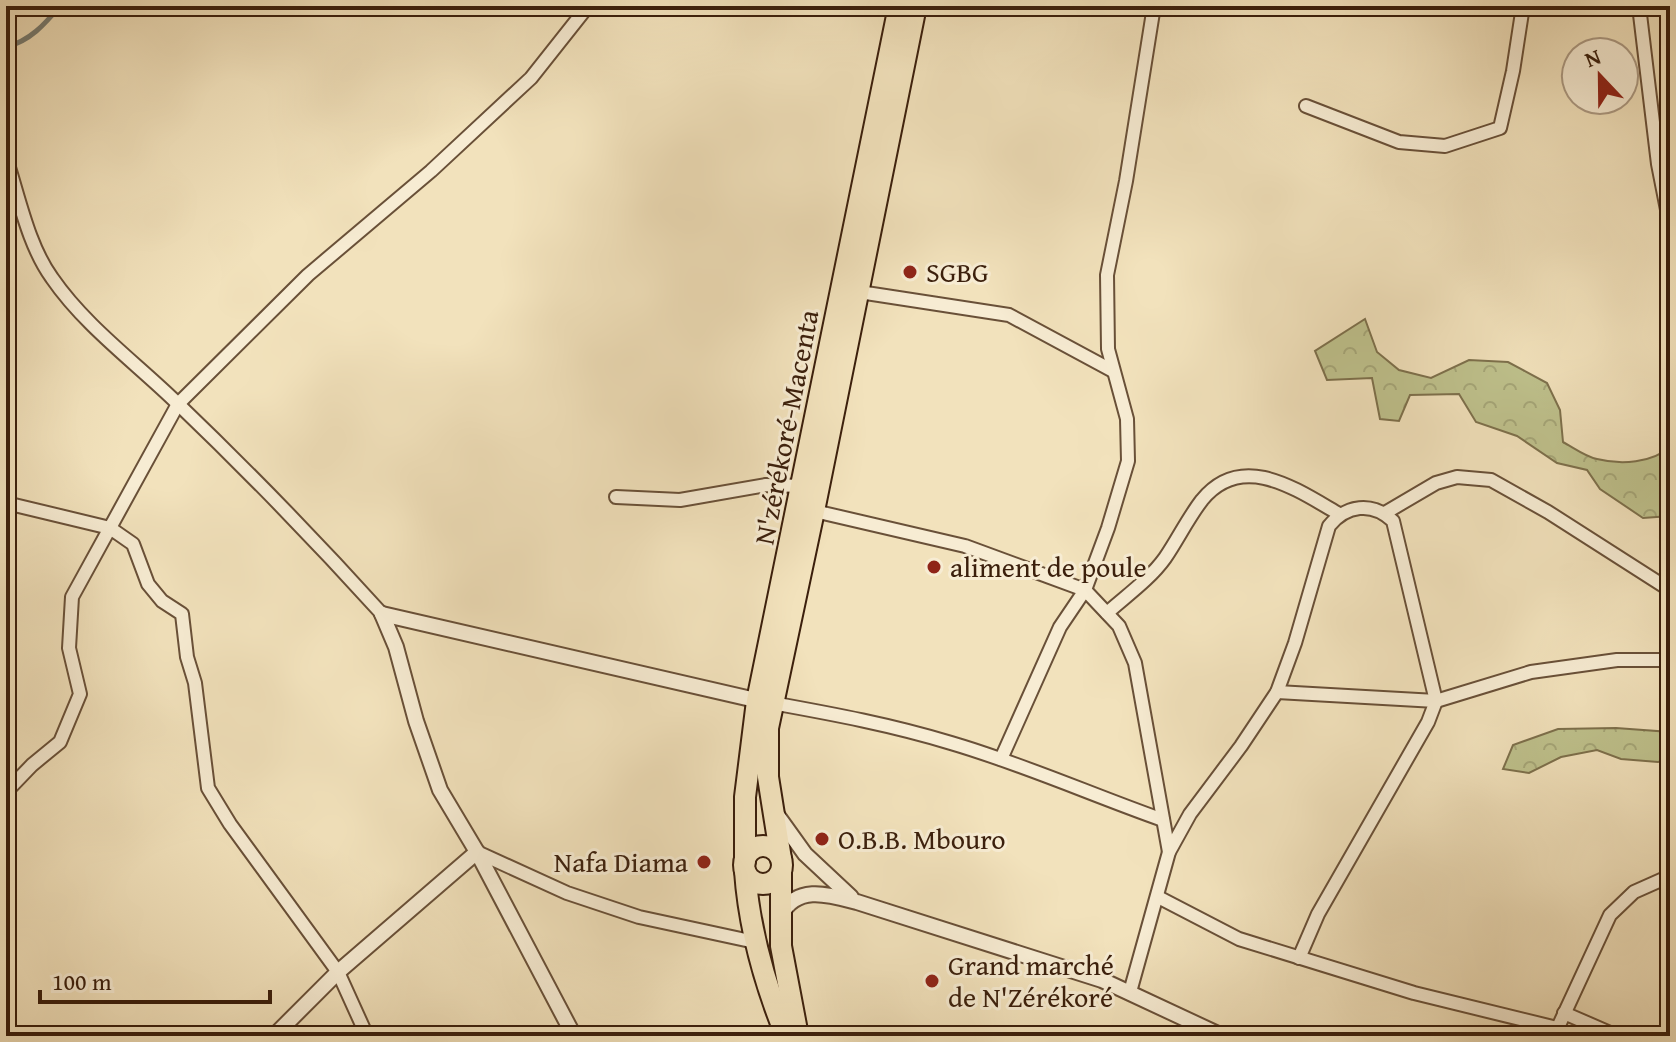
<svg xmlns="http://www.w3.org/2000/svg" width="1676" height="1042" font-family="'Gentium Book Plus',serif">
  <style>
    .forest { fill: url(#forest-crowns); stroke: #7d704c; stroke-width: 2 }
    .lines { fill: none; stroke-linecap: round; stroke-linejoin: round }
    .stream { stroke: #767d74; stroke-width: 5 }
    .minor-casing { stroke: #695038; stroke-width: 16 }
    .tertiary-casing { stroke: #695038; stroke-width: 18 }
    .trunk-casing { stroke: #3b1f0c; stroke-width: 24 }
    .minor { stroke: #f7ecd3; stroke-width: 12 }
    .tertiary { stroke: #f7ecd3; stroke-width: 14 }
    .trunk { stroke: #f2e2bc; stroke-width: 20 }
    .poi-dot { fill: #8f2418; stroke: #f7ecd3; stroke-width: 3 }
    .labels { text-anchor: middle; stroke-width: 6; stroke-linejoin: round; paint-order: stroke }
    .poi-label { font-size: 28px; fill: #3b1f0c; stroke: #f7ecd3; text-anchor: start }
    .street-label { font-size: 28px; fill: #3b1f0c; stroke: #f7ecd3 }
  </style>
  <defs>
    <pattern id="forest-crowns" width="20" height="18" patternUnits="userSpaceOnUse" patternTransform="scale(2)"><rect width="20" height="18" fill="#bfc28d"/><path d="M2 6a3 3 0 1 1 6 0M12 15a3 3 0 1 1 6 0" fill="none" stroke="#a5a678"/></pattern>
  </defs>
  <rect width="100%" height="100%" fill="#f2e2bc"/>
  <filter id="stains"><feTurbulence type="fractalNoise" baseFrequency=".0025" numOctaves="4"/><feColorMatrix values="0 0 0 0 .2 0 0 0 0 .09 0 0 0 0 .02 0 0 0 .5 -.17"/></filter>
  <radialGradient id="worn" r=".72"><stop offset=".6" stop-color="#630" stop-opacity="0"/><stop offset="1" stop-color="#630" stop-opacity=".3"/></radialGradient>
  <g class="forest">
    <path d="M1365,319l12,33 22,18 32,8 38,-18 39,2 39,21 13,27 3,32c11,6 23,15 34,17 24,6 55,4 73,-12v69l-27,2 -43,-29 -13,-19 -30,-7 -40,-27 -41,-14 -17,-28 -49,1 -11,26 -19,-2 -8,-41 -45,2 -12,-29z"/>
    <polygon points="1616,728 1670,732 1670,759 1658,762 1621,759 1597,750 1561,757 1529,773 1503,769 1513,745 1558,729"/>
  </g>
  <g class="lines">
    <path class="stream" d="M6,47c24,-6 39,-23 54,-41"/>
    <defs>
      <g id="minor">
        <polyline points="1639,6 1658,164 1670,225"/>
        <polyline points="1306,106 1399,142 1445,146 1500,128 1513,71 1523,6"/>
        <path d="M6,158c13,39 22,87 46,120 33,48 84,85 125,125 71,68 139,138 205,211"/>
        <polyline points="853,291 1009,315 1113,371"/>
        <polyline points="616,497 680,500 766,485 803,486"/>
        <polyline points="6,503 110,528 133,544 148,584 162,601 182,614 187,657 195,683 208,788 230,824 338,972 367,1036"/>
        <polyline points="810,510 965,546 1085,590 1119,626 1135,663 1169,852"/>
        <polyline points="1385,513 1436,483 1457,477 1491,480 1548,512 1670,590"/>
        <path d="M1107,613c19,-17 43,-34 58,-55 13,-19 23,-40 37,-58 40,-49 94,-11 137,14"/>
        <polyline points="1277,692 1436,701 1531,672 1617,660 1670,660"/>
        <path d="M772,703c61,11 120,22 179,40 72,21 141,52 212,77"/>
        <polyline points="1001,759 1060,627 1085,590 1108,528 1128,461 1127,419 1108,349 1107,275 1126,181 1154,6"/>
        <polyline points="6,792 32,765 60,742 80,694 69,648 72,597 178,404 308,275 431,171 531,78 588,6"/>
        <polyline points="477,852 567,893 639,917 755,942"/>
        <polyline points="1158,897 1239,939 1414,993 1557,1028"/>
        <path d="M1130,992l39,-140 21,-38 51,-68 36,-54 18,-49 34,-117c17,-21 43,-25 64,-5l43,180 -8,21 -110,192 -19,44"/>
        <polyline points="1564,1013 1617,1036"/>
        <polyline points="1554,1036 1610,915 1634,892 1670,876"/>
      </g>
      <g id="tertiary">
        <polyline points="382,614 396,647 416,721 440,790 477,852 574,1036"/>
        <polyline points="382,614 764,702"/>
        <polyline points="777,815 805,854 851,897"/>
        <path d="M781,915c16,-31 49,-20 76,-13l245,78 120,56"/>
        <polyline points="274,1036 338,972 477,852"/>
      </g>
      <g id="trunk">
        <circle cx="763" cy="865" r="19"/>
        <polyline points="781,859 768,777 768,728 814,511 916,6"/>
        <polyline points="745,862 745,797 757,701 899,6"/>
        <path d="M745,871c4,58 19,111 41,165"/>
        <polyline points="781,872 781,946 798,1036"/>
      </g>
    </defs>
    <use href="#minor" class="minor-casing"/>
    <use href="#tertiary" class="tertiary-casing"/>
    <use href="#trunk" class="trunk-casing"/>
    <use href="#minor" class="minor"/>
    <use href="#tertiary" class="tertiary"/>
    <use href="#trunk" class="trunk"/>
  </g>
  <g class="poi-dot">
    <circle cx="910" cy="272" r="8"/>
    <circle cx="934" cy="567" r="8"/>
    <circle cx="822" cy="839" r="8"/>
    <circle cx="704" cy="862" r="8"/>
    <circle cx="932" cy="981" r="8"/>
  </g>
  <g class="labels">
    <g class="poi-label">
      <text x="926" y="282">SGBG</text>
      <text x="950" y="577">aliment de poule</text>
      <text x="838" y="849">O.B.B. Mbouro</text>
      <text x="688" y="872" text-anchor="end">Nafa Diama</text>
      <text x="948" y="975">Grand marché<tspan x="948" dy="32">de N'Zérékoré</tspan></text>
    </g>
    <g class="street-label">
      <text transform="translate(786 427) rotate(-79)" y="10">N'zérékoré-Macenta</text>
    </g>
  </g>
  <rect width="1676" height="1042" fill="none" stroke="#f2e2bc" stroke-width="32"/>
  <rect x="8" y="8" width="1660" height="1026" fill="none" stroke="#3b1f0c" stroke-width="4"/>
  <rect x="16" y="16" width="1644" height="1010" fill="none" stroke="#3b1f0c" stroke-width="2"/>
  <g transform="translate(1600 76) rotate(338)"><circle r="38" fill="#f7ecd3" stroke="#ac9a83" stroke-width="2"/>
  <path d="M0-6L14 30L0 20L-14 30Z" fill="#8f2418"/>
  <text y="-12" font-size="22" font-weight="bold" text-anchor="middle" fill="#3b1f0c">N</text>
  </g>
  <path d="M40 990v12h230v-12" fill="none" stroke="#3b1f0c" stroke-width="4"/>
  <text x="52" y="990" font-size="24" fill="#3b1f0c" stroke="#f7ecd3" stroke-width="6" paint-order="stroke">100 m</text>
  <rect width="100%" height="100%" filter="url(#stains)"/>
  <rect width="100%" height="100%" fill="url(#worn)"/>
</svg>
